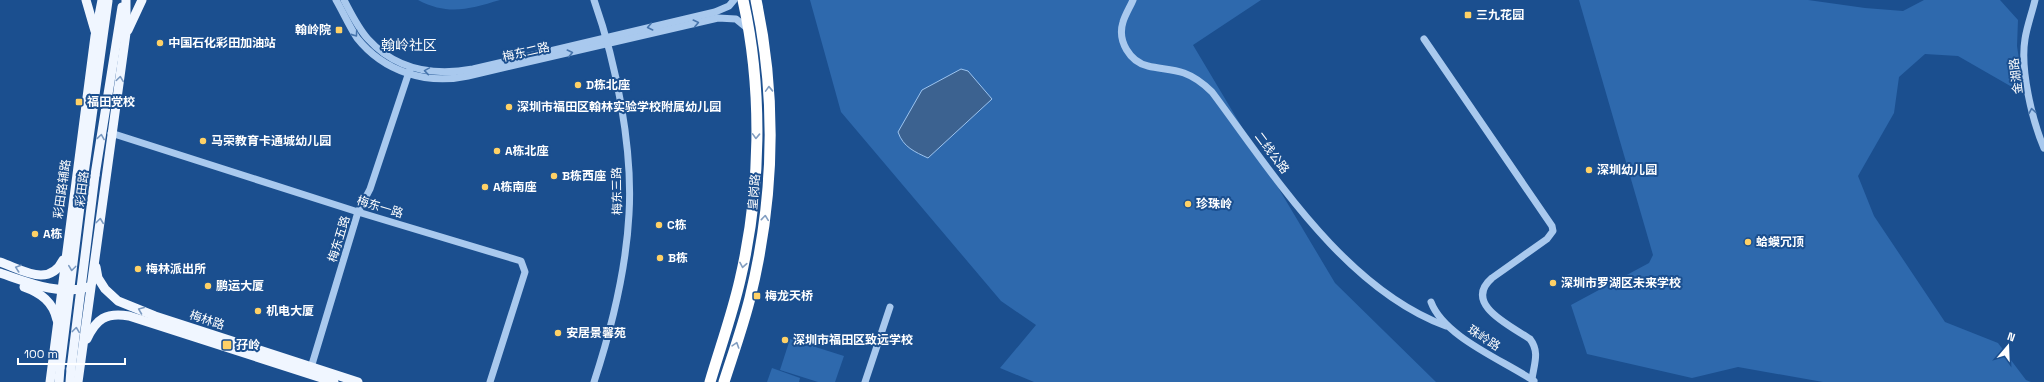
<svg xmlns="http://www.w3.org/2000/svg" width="2044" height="382" font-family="'Space Grotesk','Noto Sans SC',sans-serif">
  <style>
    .green { fill: #2e69ad }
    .water { fill: #3c6290; stroke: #9cc4f0 }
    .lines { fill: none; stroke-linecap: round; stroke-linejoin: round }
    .minor { stroke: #a9c9ee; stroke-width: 7 }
    .major { stroke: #f0f6ff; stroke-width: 9 }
    .highway { stroke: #fff; stroke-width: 11 }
    .major-bridge { stroke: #f0f6ff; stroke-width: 9 }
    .oneway { stroke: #4674ac }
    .oneway2 { stroke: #7b9ac1 }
    .oneway3 { stroke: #829ec1 }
    .poi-dot { fill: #ffd166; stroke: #1b4f8f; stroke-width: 1.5 }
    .labels { text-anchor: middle; stroke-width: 4; stroke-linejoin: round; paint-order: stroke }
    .poi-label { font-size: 12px; font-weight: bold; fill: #fff; stroke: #1b4f8f; text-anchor: start }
    .street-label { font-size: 12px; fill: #fff; stroke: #1b4f8f }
    .quarter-label { font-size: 14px; fill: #fff; stroke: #1b4f8f }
  </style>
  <rect width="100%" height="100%" fill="#1b4f8f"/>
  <g class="green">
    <path d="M418,0h82c-31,9 -51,16 -82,0z"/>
    <polygon points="810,0 1261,0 1193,45 1335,283 1436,382 1034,382 1000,368 1036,325 1001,301 841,112"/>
    <polygon points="1579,0 1808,0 1865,8 1903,11 1924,0 2000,0 2018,20 2017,46 2023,86 2012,87 1958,56 1925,54 1899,77 1894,113 1858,176 1874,216 1945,322 1998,343 2026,380 2031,382 1823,382 1738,367 1692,378 1587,354 1571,305 1649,263 1653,255"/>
    <polygon points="790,339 844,356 835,382 818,382 780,370"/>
    <polygon points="772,368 800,378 799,382 767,382"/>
  </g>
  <path class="water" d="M961,69l7,2 24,28 -64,59c-13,-6 -25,-11 -30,-26l24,-42z"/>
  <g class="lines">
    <g class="minor">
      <path d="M336,0c7,12 13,26 21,38 27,34 70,47 111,38l250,-58 18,1 11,9"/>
      <path d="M344,0c7,13 14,28 24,39 28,31 66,37 105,30l242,-57 14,-6 5,-6"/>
      <path d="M594,0c22,62 39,148 35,214 -3,58 -17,113 -35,168"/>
      <path d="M1133,0c-3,7 -8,15 -10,22 -6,19 7,40 25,44 12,3 24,3 36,7 11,4 20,11 28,19 62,83 133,197 234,234"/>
      <path d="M2035,0c-3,13 -8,26 -10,39 -5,30 7,81 19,109"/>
      <path d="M1424,39l128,187 1,5 -6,8 -55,39c-30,26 19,48 38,61 10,13 4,25 2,40"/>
      <polyline points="111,133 358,212 521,261 525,272 490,382"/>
      <path d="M1431,302c13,35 72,58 103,79"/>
      <polyline points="310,371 358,212 370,189 410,69"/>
      <polyline points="865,382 890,307"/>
    </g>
    <g class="major">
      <polyline points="86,0 95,31"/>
      <polyline points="128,30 142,0"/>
      <polyline points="84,174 108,1"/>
      <polyline points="95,175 122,7"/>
      <path d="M0,262c23,8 49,26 63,-2"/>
      <polyline points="96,267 98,278 105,289 118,301 155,316 358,382"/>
      <path d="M0,273c27,9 59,23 88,14"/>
      <path d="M24,287c17,6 29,15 33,33"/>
      <path d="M87,339c9,-20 19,-27 42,-23l205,66"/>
      <polyline points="50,382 95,36 102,0"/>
      <polyline points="59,382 60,368"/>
      <polyline points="70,382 71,369"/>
      <polyline points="78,382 126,33 126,0"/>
    </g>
    <g class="highway">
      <path d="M710,382c10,-34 22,-67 30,-102 21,-90 23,-190 3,-280"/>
      <path d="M724,382c9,-28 19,-56 26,-84 24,-98 27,-199 6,-298"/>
    </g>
    <g class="major-bridge">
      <polyline points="60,368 84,174"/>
      <polyline points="71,369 95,175"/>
    </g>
  </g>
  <defs><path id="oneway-chevron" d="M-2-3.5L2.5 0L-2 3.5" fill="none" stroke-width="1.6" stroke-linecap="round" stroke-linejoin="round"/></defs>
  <g class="oneway">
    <use href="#oneway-chevron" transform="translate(696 23) rotate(-13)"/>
    <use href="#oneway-chevron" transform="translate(650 27) rotate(167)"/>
    <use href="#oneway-chevron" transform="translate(355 34) rotate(55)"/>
    <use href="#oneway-chevron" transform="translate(570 53) rotate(-13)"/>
    <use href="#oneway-chevron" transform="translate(427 71) rotate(-171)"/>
    <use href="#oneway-chevron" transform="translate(2032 111) rotate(-100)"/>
  </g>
  <g class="oneway2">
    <use href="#oneway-chevron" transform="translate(120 79) rotate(-82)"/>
    <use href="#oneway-chevron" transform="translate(101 137) rotate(-81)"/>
    <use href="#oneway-chevron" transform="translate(100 221) rotate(-83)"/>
    <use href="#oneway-chevron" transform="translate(18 268) rotate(-161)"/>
    <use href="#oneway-chevron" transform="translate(72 268) rotate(97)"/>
    <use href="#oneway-chevron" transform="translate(141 310) rotate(-158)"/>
    <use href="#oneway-chevron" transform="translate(76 330) rotate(-83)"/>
  </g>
  <g class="oneway3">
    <use href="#oneway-chevron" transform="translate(769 89) rotate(-92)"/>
    <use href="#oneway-chevron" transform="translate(756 136) rotate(92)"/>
    <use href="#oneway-chevron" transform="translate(765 218) rotate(-84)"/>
    <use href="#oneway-chevron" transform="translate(743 265) rotate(100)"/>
    <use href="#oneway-chevron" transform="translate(736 345) rotate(-72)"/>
  </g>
  <g class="poi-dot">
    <rect x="1464" y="11" width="8" height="8" rx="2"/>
    <rect x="335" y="26" width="8" height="8" rx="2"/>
    <circle cx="160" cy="43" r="4"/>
    <circle cx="578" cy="85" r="4"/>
    <rect x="75" y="98" width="8" height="8" rx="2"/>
    <circle cx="509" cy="107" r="4"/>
    <circle cx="203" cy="141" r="4"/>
    <circle cx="497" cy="151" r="4"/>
    <circle cx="1589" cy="170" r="4"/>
    <circle cx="554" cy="176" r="4"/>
    <circle cx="485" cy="187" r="4"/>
    <circle cx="1188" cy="204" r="4"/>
    <circle cx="659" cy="225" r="4"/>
    <circle cx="35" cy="234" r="4"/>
    <circle cx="1748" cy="242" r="4"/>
    <circle cx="660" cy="258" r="4"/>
    <circle cx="138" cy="269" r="4"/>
    <circle cx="1553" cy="283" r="4"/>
    <circle cx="208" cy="286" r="4"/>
    <rect x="753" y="292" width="8" height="8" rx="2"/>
    <circle cx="258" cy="311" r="4"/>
    <circle cx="558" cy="333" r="4"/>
    <circle cx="785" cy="340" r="4"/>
    <rect x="222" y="340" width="10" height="10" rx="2"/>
  </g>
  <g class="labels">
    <g class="poi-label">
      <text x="1476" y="19">三九花园</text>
      <text x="331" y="34" text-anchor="end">翰岭院</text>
      <text x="168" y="47">中国石化彩田加油站</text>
      <text x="586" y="89">D栋北座</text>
      <text x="87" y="106">福田党校</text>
      <text x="517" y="111">深圳市福田区翰林实验学校附属幼儿园</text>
      <text x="211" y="145">马荣教育卡通城幼儿园</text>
      <text x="505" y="155">A栋北座</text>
      <text x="1597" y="174">深圳幼儿园</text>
      <text x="562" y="180">B栋西座</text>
      <text x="493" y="191">A栋南座</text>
      <text x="1196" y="208">珍珠岭</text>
      <text x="667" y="229">C栋</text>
      <text x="43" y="238">A栋</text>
      <text x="1756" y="246">蛤蟆冗顶</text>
      <text x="668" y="262">B栋</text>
      <text x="146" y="273">梅林派出所</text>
      <text x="1561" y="287">深圳市罗湖区未来学校</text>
      <text x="216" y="290">鹏运大厦</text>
      <text x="765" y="300">梅龙天桥</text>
      <text x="266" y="315">机电大厦</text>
      <text x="566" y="337">安居景馨苑</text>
      <text x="793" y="344">深圳市福田区致远学校</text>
      <text x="236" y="349">孖岭</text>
    </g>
    <g class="street-label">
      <text transform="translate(526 52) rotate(-13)" y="4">梅东二路</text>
      <text transform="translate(2016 76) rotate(-97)" y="4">金湖路</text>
      <text transform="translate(1272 153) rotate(53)" y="4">二线公路</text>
      <text transform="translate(62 189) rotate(-82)" y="4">彩田路辅路</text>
      <text transform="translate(82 189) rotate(-83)" y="4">彩田路</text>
      <text transform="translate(617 191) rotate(-91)" y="4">梅东三路</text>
      <text transform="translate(754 192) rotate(-85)" y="4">皇岗路</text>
      <text transform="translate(380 207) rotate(17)" y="4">梅东一路</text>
      <text transform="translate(339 239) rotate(-73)" y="4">梅东五路</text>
      <text transform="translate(207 320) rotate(18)" y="4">梅林路</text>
      <text transform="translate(1484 338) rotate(33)" y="4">珠岭路</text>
    </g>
    <g class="quarter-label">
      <text x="409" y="50">翰岭社区</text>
    </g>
  </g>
  <g transform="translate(2008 346) rotate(19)" stroke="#1b4f8f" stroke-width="3" paint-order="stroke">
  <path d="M0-3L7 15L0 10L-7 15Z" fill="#ffffff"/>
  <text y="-6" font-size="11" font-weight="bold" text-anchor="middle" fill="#ffffff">N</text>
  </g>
  <path d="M18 358v6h107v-6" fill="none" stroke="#ffffff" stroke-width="2"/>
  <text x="24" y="358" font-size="12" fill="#ffffff" stroke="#1b4f8f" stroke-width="3" paint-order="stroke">100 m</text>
</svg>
